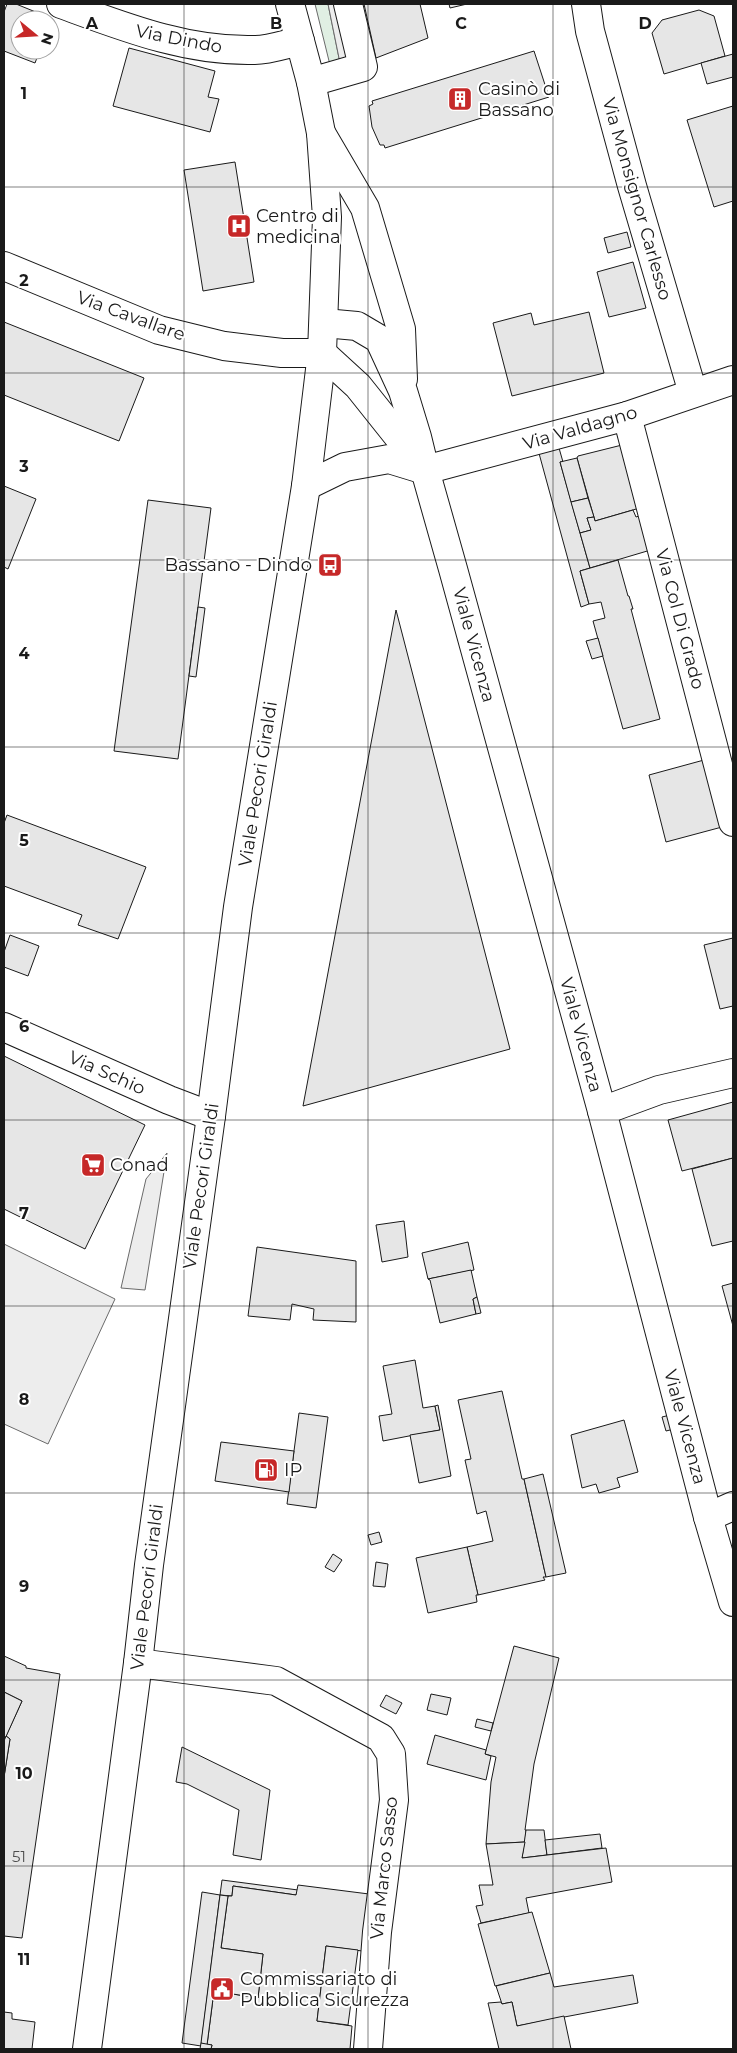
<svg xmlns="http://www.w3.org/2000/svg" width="737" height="2053" font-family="Montserrat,sans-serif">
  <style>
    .green { fill: #e0efe3; stroke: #6a6a6a }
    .parking { fill: #ededed; stroke: #6a6a6a }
    .building { fill: #e6e6e6; stroke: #1a1a1a }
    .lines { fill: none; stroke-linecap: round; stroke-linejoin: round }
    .minor-casing { stroke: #1a1a1a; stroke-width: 30 }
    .tertiary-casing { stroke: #1a1a1a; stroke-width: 30 }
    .secondary-casing { stroke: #1a1a1a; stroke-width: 30 }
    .minor { stroke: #fff; stroke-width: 28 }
    .tertiary { stroke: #fff; stroke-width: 28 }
    .secondary { stroke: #fff; stroke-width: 28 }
    .grid { fill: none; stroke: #1a1a1a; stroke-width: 1; stroke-opacity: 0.55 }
    .labels { text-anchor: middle; stroke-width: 4; stroke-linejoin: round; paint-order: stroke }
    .number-label { font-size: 15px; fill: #4d4d4d }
    .street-label { font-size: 18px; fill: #1a1a1a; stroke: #fff }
    .poi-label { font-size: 18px; fill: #1a1a1a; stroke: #fff; text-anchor: start }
    .grid-label { font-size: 16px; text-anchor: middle; font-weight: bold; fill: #1a1a1a; stroke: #fff; stroke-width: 4; stroke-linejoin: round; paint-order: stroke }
  </style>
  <rect width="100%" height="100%" fill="#fff"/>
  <polygon class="green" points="315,4 328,4 340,63 330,65"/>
  <g class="parking">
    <polygon points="328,4 342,4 354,58 340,63"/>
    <polygon points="167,1153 145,1290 121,1288 146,1179"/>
    <polygon points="4,1244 115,1299 48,1444 4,1424"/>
  </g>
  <g class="building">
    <polygon points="7,4 16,4 53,19 50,26 50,20 20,20 20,50 40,50 35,63 4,51 4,12"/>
    <polygon points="364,4 420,4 428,38 376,58"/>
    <polygon points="449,4 467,4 450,8"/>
    <polygon points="699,10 714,16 725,56 664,74 652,33 662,20"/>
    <polygon points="129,48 215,71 208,97 219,99 210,132 113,106"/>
    <polygon points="534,51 549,97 385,148 384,145 380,145 372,127 369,106 373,104 372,101"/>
    <polygon points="733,54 733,77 707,84 701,63"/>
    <polygon points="733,106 733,201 714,207 687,120"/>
    <polygon points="235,162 254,282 203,291 184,170"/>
    <polygon points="627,232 631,247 608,253 604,238"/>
    <polygon points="633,262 646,308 609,317 597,272"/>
    <polygon points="589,312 604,373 512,396 493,323 531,313 534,325"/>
    <polygon points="4,322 144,378 119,441 4,395"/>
    <polygon points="557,441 563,462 560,462 590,568 580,571 589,604 581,607 537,446"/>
    <polygon points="626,444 643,507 595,521 577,458 578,456"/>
    <polygon points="577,458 588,498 571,502 560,462"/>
    <polygon points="4,486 36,499 8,569 4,567"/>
    <polygon points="588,498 594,517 587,518 591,530 580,533 571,502"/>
    <polygon points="148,500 211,508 178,759 114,751"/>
    <polygon points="633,510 636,517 645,514 654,549 590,568 580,533 591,530 587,518 594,517 595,521"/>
    <polygon points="618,560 628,596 629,596 633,609 631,609 660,719 623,729 593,621 605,618 601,602 589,604 580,571"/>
    <polygon points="198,607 205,608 196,677 189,676"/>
    <polygon points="396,610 510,1049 303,1106"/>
    <polygon points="598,638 603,656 592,659 586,641"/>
    <polygon points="704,760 722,827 666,842 649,775"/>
    <polygon points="7,815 146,867 118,939 78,925 82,915 4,886 4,823"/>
    <polygon points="10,935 39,946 28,976 4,967 4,952"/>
    <polygon points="733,938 733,1006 720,1009 704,945"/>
    <polygon points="4,1056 145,1125 85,1249 4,1209"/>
    <polygon points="733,1102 733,1158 682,1171 668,1120"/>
    <polygon points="733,1158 733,1241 712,1246 692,1169"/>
    <polygon points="404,1221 408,1257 382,1262 376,1225"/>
    <polygon points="468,1242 474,1270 428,1279 422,1253"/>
    <polygon points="257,1247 356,1261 356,1322 313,1320 314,1309 292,1304 290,1320 248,1316"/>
    <polygon points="471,1270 477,1297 473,1299 476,1314 440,1323 430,1280 428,1279"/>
    <polygon points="733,1283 733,1326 722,1286"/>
    <polygon points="477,1297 481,1313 476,1314 473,1299"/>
    <polygon points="415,1360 423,1408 435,1406 440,1430 383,1441 379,1416 392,1414 383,1366"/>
    <polygon points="502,1391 522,1479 524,1479 546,1577 543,1577 545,1580 478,1595 467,1547 493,1541 486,1511 477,1514 465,1460 471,1459 458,1400"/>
    <polygon points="438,1405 451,1476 419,1483 410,1435 440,1430 435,1406"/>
    <polygon points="299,1413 328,1417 316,1508 287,1504"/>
    <polygon points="670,1415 674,1429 666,1431 662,1417"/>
    <polygon points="624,1420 638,1472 617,1478 620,1487 599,1493 596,1484 582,1488 571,1435"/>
    <polygon points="221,1442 294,1451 289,1492 215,1481"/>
    <polygon points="543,1474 566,1573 546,1577 524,1479"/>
    <polygon points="379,1532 382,1542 371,1545 368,1535"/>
    <polygon points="467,1547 478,1595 476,1595 477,1602 428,1613 416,1558"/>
    <polygon points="333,1554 342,1560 334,1572 325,1567"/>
    <polygon points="376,1562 388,1564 385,1587 373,1586"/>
    <polygon points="514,1646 559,1658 534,1764 525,1830 526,1830 525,1842 486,1844 491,1782 496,1757 485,1754"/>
    <polygon points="4,1656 26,1666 26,1668 60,1674 22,1938 4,1936 4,1777 10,1739 6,1736 22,1701 4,1692"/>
    <polygon points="4,1692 22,1701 4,1741"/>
    <polygon points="431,1694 451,1698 447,1715 427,1710"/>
    <polygon points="386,1695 402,1703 396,1714 380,1706"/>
    <polygon points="477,1719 493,1723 491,1731 475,1727"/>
    <polygon points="435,1735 486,1750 485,1754 491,1756 486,1780 427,1764"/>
    <polygon points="6,1736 10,1739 4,1777 4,1741"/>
    <polygon points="182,1747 270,1790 261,1860 233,1855 239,1810 187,1784 176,1782"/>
    <polygon points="526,1830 544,1830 547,1855 522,1858"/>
    <polygon points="600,1834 602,1848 547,1855 545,1840"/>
    <polygon points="525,1842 522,1858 606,1848 612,1882 526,1898 529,1913 481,1923 476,1906 483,1905 479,1885 493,1885 486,1844"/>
    <polygon points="222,1880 298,1890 296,1895 233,1886 232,1896 220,1895"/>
    <polygon points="298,1885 369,1894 362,1951 326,1946 317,2021 352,2026 350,2049 211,2049 212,2045 207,2045 214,1991 258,1998 263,1954 221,1948 228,1896 232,1896 233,1886 296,1895"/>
    <polygon points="202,1892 220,1895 201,2046 182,2043"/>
    <polygon points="220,1895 228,1896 221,1948 263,1954 258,1998 214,1991 207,2045 201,2043"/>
    <polygon points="532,1912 550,1973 495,1986 478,1924"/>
    <polygon points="326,1946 358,1950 348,2025 317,2021"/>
    <polygon points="550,1973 554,1987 633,1975 638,2003 517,2026 512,2002 502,2004 496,1986"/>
    <polygon points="501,2002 502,2004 512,2002 517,2026 564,2016 571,2049 499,2049 488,2003"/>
    <polygon points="4,2012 12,2013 12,2019 35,2022 32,2049 4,2049"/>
    <polygon points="201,2043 212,2045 211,2049 200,2049"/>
  </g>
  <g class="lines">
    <defs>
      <g id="minor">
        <path d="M61,4c63,23 126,48 194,46 14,0 31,-6 45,-9"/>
        <polyline points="586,4 590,31 632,186 693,393"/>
        <polyline points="311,82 363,67 348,4"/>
        <polyline points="4,266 159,330 224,346 282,353 322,353"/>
        <polyline points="627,416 733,822"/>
        <polyline points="425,470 627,416 733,380"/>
        <polyline points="4,1027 169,1100 211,1116"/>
        <polyline points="602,1111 659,1090 733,1073"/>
        <polyline points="708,1517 733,1506"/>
        <polyline points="138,1663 276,1681 381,1738 391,1754 394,1800 377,1932 368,2049"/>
      </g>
      <g id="tertiary">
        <polyline points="321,133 365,208 401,329 403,379"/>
        <polyline points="324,323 357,326 379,339 403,391 417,437 425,470 453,569 602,1111 708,1517 733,1602"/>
        <polyline points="322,353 358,386 421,465"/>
        <polyline points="306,486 345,467 389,459 425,470"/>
      </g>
      <polyline id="secondary" points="87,2049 138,1663 149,1565 211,1116 238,907 306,486 322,353 327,217 321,133 311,82 290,4"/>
    </defs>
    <use href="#minor" class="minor-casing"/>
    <use href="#tertiary" class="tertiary-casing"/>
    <use href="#secondary" class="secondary-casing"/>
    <use href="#minor" class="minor"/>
    <use href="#tertiary" class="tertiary"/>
    <use href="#secondary" class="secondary"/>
  </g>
  <path class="grid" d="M184,4v2045M368,4v2045M553,4v2045M4,187h729M4,373h729M4,560h729M4,747h729M4,933h729M4,1120h729M4,1306h729M4,1493h729M4,1680h729M4,1866h729"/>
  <defs>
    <symbol id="building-square" viewBox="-11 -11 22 22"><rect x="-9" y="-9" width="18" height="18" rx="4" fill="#c62828" stroke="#fff"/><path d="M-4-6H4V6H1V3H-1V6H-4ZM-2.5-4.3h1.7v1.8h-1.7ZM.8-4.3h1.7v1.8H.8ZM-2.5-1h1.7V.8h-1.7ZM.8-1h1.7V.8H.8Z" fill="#fff"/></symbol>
    <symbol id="hospital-square" viewBox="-11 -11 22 22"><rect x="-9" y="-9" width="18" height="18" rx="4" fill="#c62828" stroke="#fff"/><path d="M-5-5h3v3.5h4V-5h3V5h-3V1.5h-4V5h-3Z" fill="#fff"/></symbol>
    <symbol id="bus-square" viewBox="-11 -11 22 22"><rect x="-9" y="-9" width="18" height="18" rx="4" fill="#c62828" stroke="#fff"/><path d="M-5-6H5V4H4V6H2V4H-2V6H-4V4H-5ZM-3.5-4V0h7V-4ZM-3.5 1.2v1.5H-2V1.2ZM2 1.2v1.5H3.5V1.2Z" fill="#fff"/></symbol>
    <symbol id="supermarket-square" viewBox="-11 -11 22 22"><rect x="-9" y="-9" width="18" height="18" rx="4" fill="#c62828" stroke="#fff"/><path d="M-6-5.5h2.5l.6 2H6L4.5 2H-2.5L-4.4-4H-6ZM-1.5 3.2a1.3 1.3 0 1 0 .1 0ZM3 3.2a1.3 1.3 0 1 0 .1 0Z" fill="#fff"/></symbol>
    <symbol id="fuel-square" viewBox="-11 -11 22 22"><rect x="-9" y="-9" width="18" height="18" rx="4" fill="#c62828" stroke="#fff"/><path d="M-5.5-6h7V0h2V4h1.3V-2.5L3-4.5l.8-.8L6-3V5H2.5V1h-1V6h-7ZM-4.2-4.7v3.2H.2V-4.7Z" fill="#fff"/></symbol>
    <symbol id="civic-square" viewBox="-11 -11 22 22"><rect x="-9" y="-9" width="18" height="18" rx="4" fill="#c62828" stroke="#fff"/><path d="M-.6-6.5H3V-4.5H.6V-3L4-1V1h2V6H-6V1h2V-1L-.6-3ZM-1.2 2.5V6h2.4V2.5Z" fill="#fff"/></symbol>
  </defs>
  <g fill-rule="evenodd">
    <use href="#building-square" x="446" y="85" width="28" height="28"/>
    <use href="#hospital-square" x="225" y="212" width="28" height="28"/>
    <use href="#bus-square" x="316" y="551" width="28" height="28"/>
    <use href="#supermarket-square" x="79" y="1151" width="28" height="28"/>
    <use href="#fuel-square" x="252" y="1456" width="28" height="28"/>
    <use href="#civic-square" x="208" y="1975" width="28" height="28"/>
  </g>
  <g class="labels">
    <g class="number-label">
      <text x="19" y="1862">51</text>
    </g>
    <g class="street-label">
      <text transform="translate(179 39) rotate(11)" y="6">Via Dindo</text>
      <text transform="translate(637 199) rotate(74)" y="6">Via Monsignor Carlesso</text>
      <text transform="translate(131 316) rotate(20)" y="6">Via Cavallare</text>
      <text transform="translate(580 428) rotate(-16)" y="6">Via Valdagno</text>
      <text transform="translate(680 619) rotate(75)" y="6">Via Col Di Grado</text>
      <text transform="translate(474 645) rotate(75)" y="6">Viale Vicenza</text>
      <text transform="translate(258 784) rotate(-81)" y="6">Viale Pecori Giraldi</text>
      <text transform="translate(581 1035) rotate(75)" y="6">Viale Vicenza</text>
      <text transform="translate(107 1073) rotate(24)" y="6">Via Schio</text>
      <text transform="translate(201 1186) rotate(-82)" y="6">Viale Pecori Giraldi</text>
      <text transform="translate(685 1427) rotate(75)" y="6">Viale Vicenza</text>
      <text transform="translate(147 1587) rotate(-83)" y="6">Viale Pecori Giraldi</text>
      <text transform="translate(384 1868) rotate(-84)" y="6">Via Marco Sasso</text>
    </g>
    <g class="poi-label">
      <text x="478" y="95">Casinò di<tspan x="478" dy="21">Bassano</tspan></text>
      <text x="256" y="222">Centro di<tspan x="256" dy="21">medicina</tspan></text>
      <text x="312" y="571" text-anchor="end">Bassano - Dindo</text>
      <text x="110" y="1171">Conad</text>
      <text x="284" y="1476">IP</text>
      <text x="240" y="1985">Commissariato di<tspan x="240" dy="21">Pubblica Sicurezza</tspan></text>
    </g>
  </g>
  <g class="grid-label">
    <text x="92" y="29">A</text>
    <text x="276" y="29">B</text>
    <text x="461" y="29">C</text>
    <text x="645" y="29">D</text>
    <text x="24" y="99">1</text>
    <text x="24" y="286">2</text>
    <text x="24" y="472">3</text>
    <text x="24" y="659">4</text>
    <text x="24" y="846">5</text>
    <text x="24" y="1032">6</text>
    <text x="24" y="1219">7</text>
    <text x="24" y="1405">8</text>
    <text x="24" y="1592">9</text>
    <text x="24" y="1779">10</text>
    <text x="24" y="1965">11</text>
  </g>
  <rect width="737" height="2053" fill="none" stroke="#1a1a1a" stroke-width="10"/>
  <g transform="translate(35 35) rotate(108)"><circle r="24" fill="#ffffff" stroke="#a3a3a3"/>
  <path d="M0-4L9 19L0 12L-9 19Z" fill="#c62828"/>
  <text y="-8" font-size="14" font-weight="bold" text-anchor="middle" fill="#1a1a1a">N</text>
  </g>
</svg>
